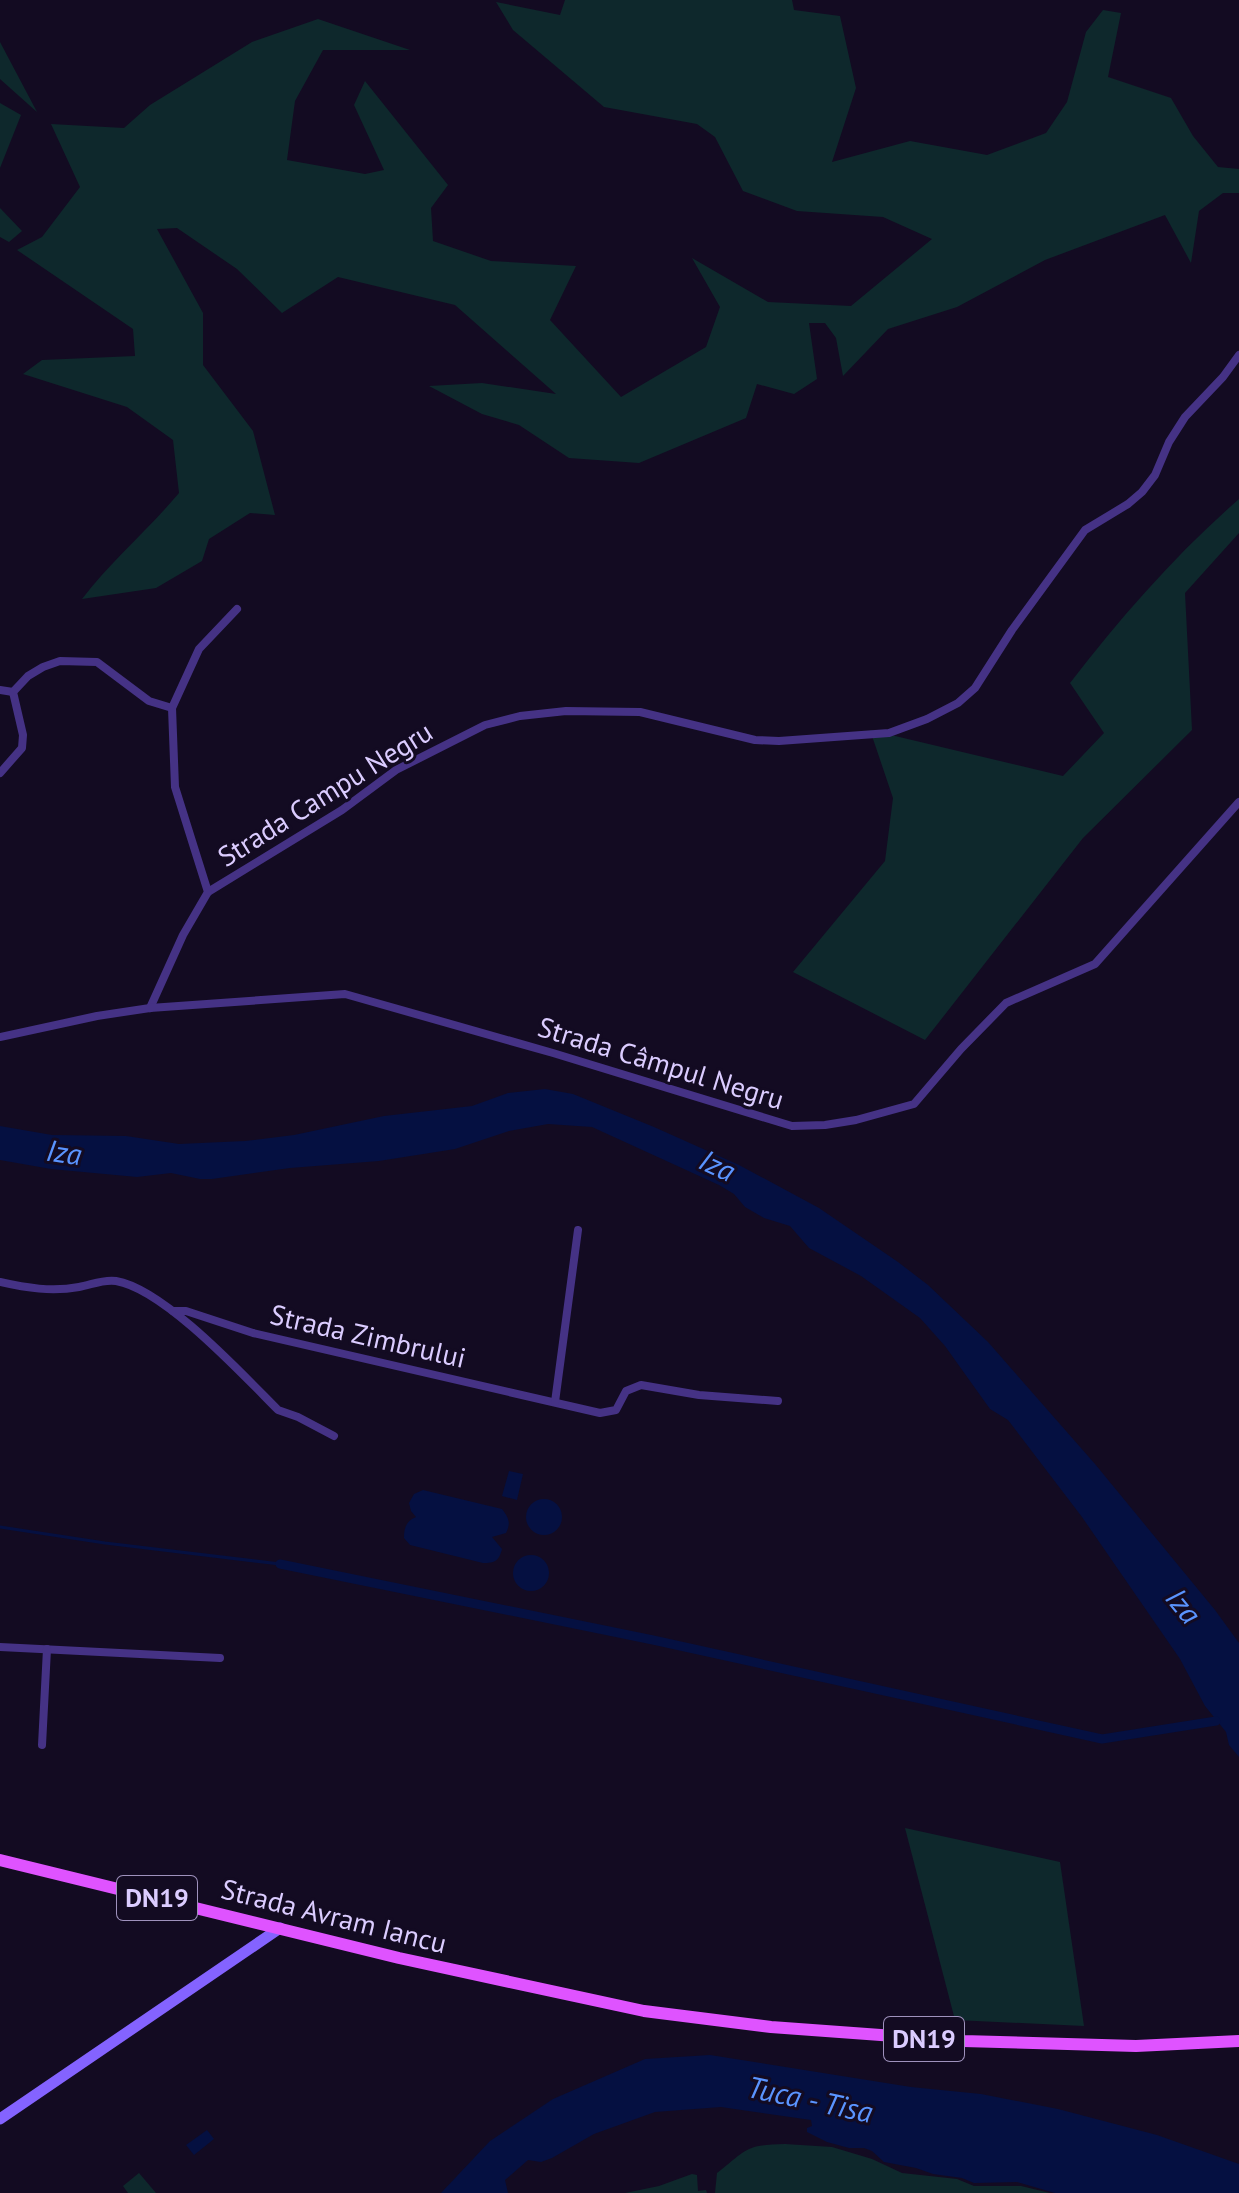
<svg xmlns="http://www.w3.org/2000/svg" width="1239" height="2193" font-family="'PT Sans',sans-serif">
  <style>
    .green { fill: #0e282c }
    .water { fill: #051041 }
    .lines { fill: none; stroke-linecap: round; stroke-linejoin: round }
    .stream { stroke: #051041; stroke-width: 3 }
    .canal { stroke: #051041; stroke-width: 9 }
    .minor { stroke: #453285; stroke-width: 8 }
    .secondary { stroke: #8463ff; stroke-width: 11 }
    .primary { stroke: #df53ff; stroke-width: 12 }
    .labels { text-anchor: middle; stroke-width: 6; stroke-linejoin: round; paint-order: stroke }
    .shield { fill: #130b22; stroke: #9f92bd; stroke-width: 2 }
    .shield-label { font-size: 26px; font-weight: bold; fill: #dbccff }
    .street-label { font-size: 28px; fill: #dbccff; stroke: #130b22 }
    .water-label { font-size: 30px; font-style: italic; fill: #5a94ff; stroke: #130b22 }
  </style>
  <rect width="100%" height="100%" fill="#130b22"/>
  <g class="green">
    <path d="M565,0h227l2,10 46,6 16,72 -24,74 78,-21 77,14 59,-22 21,-31 19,-70 17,-22 18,3 -13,64 63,21 22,38 25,31 21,2v24h-16l-24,18 -8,52 -26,-48 -120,45 -88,47 -69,22 -45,47 -7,-38 -11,-15h-16l8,56 -23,15 -37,-10 -11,34 -107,45 -70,-5 -50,-33 -37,-11 -53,-28 53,-3 74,11 -101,-89 -117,-28 -56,36 -45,-44 -60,-41 -20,1 46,84v52l50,66 22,84 -25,-2 -41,26 -7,22 -46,27 -74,11c29,-38 66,-69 97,-106l-6,-53 -46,-33 -104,-33 19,-14 93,-4 -2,-27 -116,-79 25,-13 38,-50 -29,-63 73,4 26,-23 102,-63 66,-23 92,31h-87l-28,51 -8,59 78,14 19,-4 -30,-65 11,-24 83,104 -17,23 2,33 58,20 85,5 -26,54 71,77 85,-50 14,-40 -28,-49 76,44 83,4 81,-67 -49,-22 -86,-6 -54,-20 -28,-54 -18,-13 -93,-17 -91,-77 -17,-28 64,13z"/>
    <polygon points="0,42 37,112 0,79"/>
    <polygon points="0,103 21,115 0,168"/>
    <polygon points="0,208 22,231 9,242 0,237"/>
    <path d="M1239,499v34l-54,60 7,137 -109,108 -158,202 -132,-68 92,-111 8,-63 -23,-68 193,46 41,-43 -34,-50c51,-66 106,-129 169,-184z"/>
    <polygon points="905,1828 1060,1862 1084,2026 955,2020"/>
    <path d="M785,2144l47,3 40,12 30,14 55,6 17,7h47l29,7h-335l2,-20c31,-24 27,-28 68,-29z"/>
    <polygon points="139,2173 156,2193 128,2193 123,2186"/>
    <polygon points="692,2174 697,2175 698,2191 706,2190 707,2193 625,2193 659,2186"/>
  </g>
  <g class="water">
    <polygon points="545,1089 573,1094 654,1127 739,1165 819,1208 898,1262 928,1285 988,1342 1095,1464 1215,1610 1239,1643 1239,1757 1229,1745 1226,1732 1205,1706 1180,1659 1082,1517 1008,1420 990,1409 945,1346 920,1318 861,1276 809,1248 790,1226 764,1218 745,1207 734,1194 719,1185 592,1127 548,1124 509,1131 455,1149 379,1161 290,1168 212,1179 200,1179 171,1173 137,1177 51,1169 0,1160 0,1126 52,1135 126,1136 179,1144 245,1141 294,1135 384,1116 472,1106 508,1093"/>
    <polygon points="509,1471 523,1474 517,1500 502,1496"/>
    <path d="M423,1490l79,19c7,9 9,14 4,24l-14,4 10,12c-3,12 -7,14 -19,14l-73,-18 -6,-7c0,-10 2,-17 12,-21l-5,-6 -2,-8 5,-9z"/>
    <circle cx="544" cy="1517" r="18"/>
    <circle cx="531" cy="1573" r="18"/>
    <polygon points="710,2055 911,2087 981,2094 1058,2109 1157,2135 1239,2164 1239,2193 1055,2193 1017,2182 974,2183 962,2178 933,2174 916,2168 884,2162 872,2151 864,2148 849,2148 827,2142 807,2132 807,2128 812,2126 811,2120 721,2107 655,2112 594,2134 552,2158 541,2162 528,2160 505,2180 508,2193 441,2193 490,2141 553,2099 645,2059"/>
    <polygon points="207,2130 214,2139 194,2155 186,2145"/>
  </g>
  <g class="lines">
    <polyline class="stream" points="0,1527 105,1543 280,1564"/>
    <polyline class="canal" points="280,1564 653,1640 1102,1739 1216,1721"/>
    <g class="minor">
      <polyline points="0,690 13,692"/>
      <polyline points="0,773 22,748 23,735 13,692 28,676 43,667 60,661 97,662 149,701 172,708"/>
      <polyline points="208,892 342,810 396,770 485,725 520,716 566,711 640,712 755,740 779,741 889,733 927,719 958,703 975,688 1012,630 1085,530 1128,504 1142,492 1155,475 1169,442 1185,417 1223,377 1239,355"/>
      <polyline points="150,1008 183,935 208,892 175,787 172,708 199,649 237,609"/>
      <polyline points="0,1037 97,1016 150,1008 345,994 553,1053 792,1126 825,1125 856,1120 914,1104 961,1049 1006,1003 1095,964 1239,802"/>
      <path d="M0,1282c26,6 52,10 79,5 12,-2 24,-8 37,-6 48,8 127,94 162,129l20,7 36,19"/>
      <polyline points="173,1311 186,1311 253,1333 600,1413 616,1410 626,1391 641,1385 699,1395 778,1401"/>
      <polyline points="555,1402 578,1230"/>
      <polyline points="0,1647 220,1658"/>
      <polyline points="42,1745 47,1649"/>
    </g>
    <polyline class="secondary" points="0,2119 280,1928"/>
    <polyline class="primary" points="0,1860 399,1958 644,2011 771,2027 963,2041 1136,2046 1239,2041"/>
  </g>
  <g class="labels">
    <g class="shield">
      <rect x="117" y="1876" width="80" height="44" rx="6"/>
      <rect x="884" y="2017" width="80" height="44" rx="6"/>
    </g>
    <g class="shield-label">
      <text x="157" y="1907">DN19</text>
      <text x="924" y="2048">DN19</text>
    </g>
    <g class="street-label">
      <text transform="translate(325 794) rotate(-32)" y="10">Strada Campu Negru</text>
      <text transform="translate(661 1063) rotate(17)" y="10">Strada Câmpul Negru</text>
      <text transform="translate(368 1336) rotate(13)" y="10">Strada Zimbrului</text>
      <text transform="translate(334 1916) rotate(14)" y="10">Strada Avram Iancu</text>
    </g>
    <g class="water-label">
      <text transform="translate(64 1153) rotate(8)" y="10">Iza</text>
      <text transform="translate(717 1166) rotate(25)" y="10">Iza</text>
      <text transform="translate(1183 1606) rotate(51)" y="10">Iza</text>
      <text transform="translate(810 2100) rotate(12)" y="10">Тиса - Tisa</text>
    </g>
  </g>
</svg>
